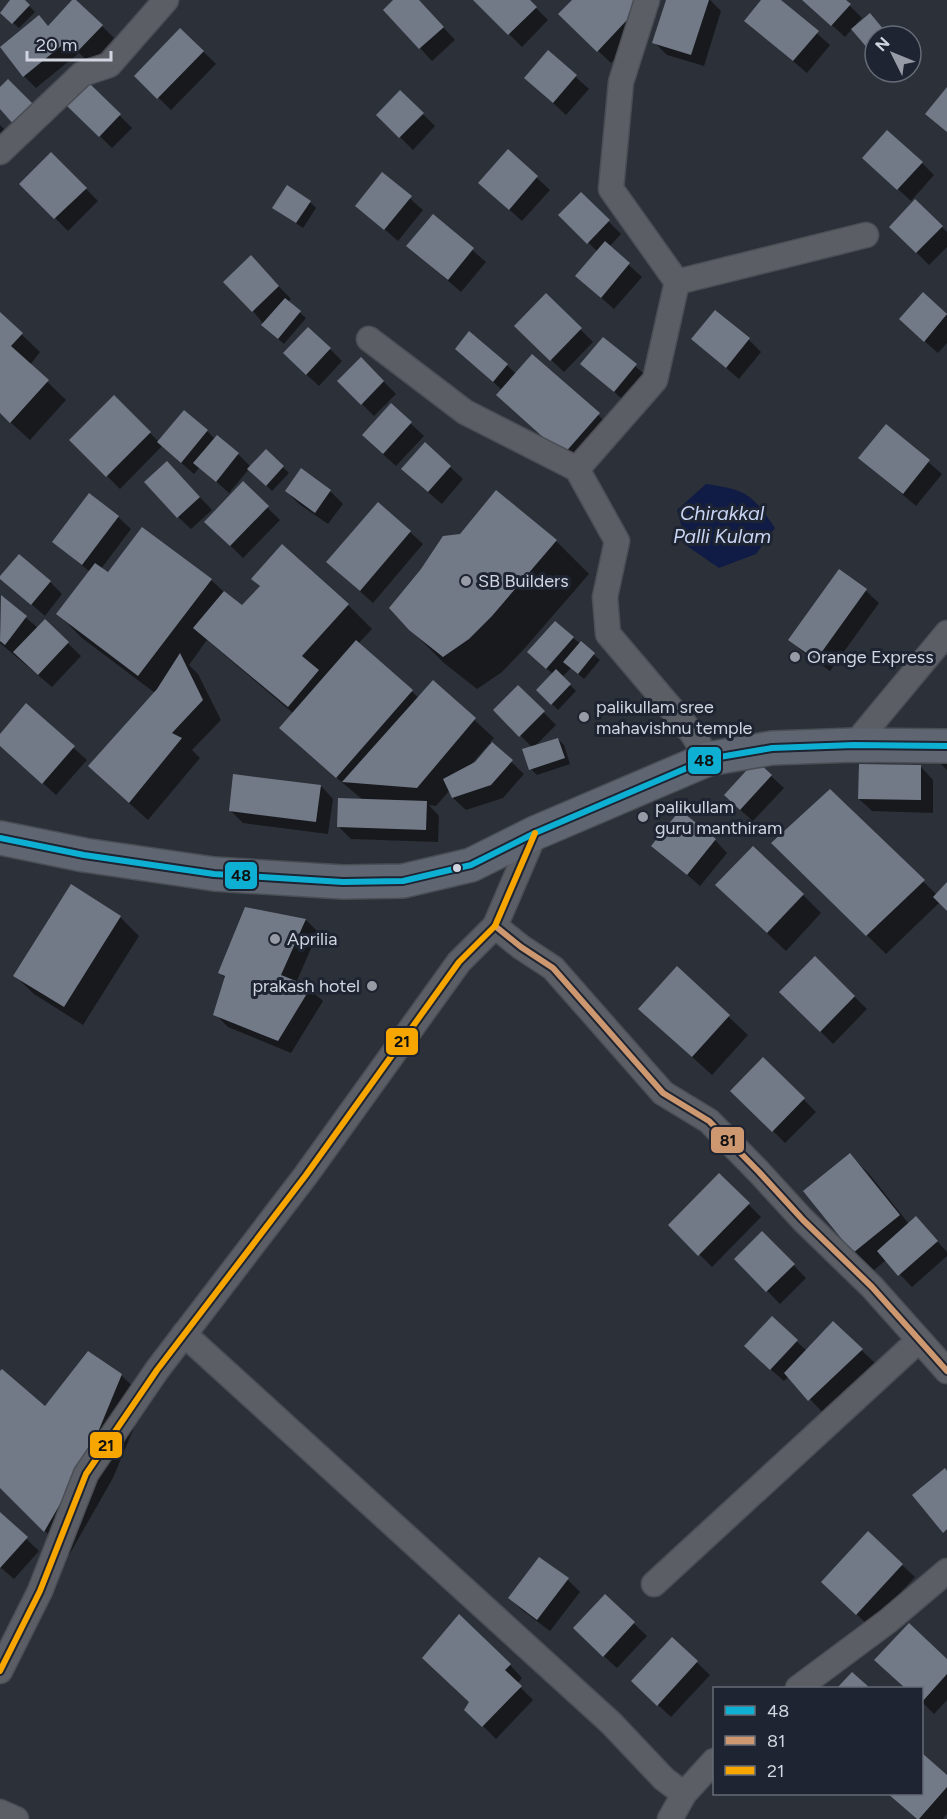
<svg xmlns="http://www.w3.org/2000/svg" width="947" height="1819" font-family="Figtree,sans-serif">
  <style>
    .water { fill: #101c45 }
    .shadow { fill: #0007; fill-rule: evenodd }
    .building { fill: #727987 }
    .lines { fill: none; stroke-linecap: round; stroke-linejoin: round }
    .street-casing { stroke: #4a4e55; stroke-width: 27 }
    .highway-casing { stroke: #4a4e55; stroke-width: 36 }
    .street { stroke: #5b5e64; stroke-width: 24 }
    .highway { stroke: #606671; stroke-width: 33 }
    .bus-1-casing { stroke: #1e2431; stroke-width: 10 }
    .bus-2-casing { stroke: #1e2431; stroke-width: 10 }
    .bus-3-casing { stroke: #1e2431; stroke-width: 10 }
    .bus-1 { stroke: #0dafd3; stroke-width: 6 }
    .bus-2 { stroke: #cd976f; stroke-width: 6 }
    .bus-3 { stroke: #f7a600; stroke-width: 6 }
    .poi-dot { fill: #979ba5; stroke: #1e2431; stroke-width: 2 }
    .bus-dot { fill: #d1d5df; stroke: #1e2431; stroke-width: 2 }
    .labels { text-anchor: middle; stroke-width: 6; stroke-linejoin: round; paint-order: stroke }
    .poi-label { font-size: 18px; fill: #d1d5df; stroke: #1e2431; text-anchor: start }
    .water-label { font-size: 20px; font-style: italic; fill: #c8d5f4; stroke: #1e2431 }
    .line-badge { stroke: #1e2431; stroke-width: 2 }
    .pale-badge-label { font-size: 16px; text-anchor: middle; font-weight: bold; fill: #111 }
  </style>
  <rect width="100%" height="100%" fill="#2c3038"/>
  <path class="water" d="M706,484c41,6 46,10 69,44l-19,26 -37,14 -32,-22 -10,-36z"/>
  <g class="shadow">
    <polygon points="12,0 23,0 35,12 19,28 1,12"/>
    <polygon points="396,0 418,0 455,40 432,61 420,48"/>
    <polygon points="475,0 528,0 548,20 522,47"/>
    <polygon points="574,0 654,17 611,63 573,27"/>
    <polygon points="668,0 710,0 721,11 704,66 667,55 654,42"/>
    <polygon points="763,0 778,0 830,45 807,73 746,21"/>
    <polygon points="804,0 844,0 862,18 856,24 858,26 870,15 889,36 875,36 875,55 853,28 845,37"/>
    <polygon points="102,26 114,38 91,64 79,53 36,88 24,76 49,27"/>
    <polygon points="181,30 216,64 171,110 136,76"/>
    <polygon points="548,52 589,89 566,115 526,78"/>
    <polygon points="89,85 132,128 112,148 69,106"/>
    <polygon points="400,92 435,126 413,150 378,115"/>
    <polygon points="0,125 13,138 0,162"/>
    <polygon points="508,151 550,190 522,221 493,195"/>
    <polygon points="51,154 98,201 68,231 21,184"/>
    <polygon points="922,163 934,175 911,201 877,170"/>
    <polygon points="382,174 423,210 398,241 357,205"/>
    <polygon points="581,194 621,234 609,247 642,277 614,309 590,288 598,252 560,215"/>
    <polygon points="915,201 947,232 947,247 929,265 891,227"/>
    <polygon points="310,202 316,208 303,228 274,208"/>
    <polygon points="433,216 486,262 461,292 408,246"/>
    <polygon points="263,270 291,299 288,302 306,318 284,344 269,331 253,311"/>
    <polygon points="923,294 947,316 947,343 938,353 913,331"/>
    <polygon points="546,295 593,342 564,372 529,339"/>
    <polygon points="0,314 40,352 30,365 66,400 30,440 0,413"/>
    <polygon points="603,339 649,378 628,404 582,364"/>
    <polygon points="693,339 749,340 761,352 739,379"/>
    <polygon points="330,349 342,361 319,386 297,366"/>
    <polygon points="457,349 507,365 516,374 532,356 618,433 583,472 502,390"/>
    <polygon points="361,359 396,394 374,416 339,381"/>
    <polygon points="114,397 159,442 207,431 215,439 238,454 251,467 266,451 289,473 272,491 249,469 229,493 200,467 194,474 162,446 120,489 71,440"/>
    <polygon points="391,405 424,436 396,466 376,448"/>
    <polygon points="886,426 942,474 916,506 860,458"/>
    <polygon points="425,444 463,479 442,504 415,481"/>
    <polygon points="180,476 212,510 191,529 178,517"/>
    <polygon points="243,484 280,520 243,558 206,522"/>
    <polygon points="286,491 330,491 343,504 328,524 299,504"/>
    <polygon points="496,492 556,541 589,574 524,649 502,672 477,689 444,663 410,629 460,535"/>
    <path d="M118,517l13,12 -30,40 7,5 103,6 31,28 106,-3 24,24 -14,15 61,54 14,-16 61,56 -4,4 34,32 -21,24 -37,12 -13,-12 -3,-8 -14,16 -7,-1 10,11 -1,26 -87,-3 -13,-13 25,-26 -63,-53 -19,-19 13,-14 -87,-74 -18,25 9,9 23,46 -29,30 8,8 -52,62 -39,-35 46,-92 -73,-55 -24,-24 32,-42 -36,-30zM489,744l2,1 -15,18 -7,4z"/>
    <polygon points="410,532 423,544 373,603 328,562"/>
    <polygon points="839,571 866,591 879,603 830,671 803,652 790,640"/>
    <polygon points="1,578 50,582 62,594 45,616"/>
    <polygon points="1,597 38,628 45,621 81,656 52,687 0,643"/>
    <polygon points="555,623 600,660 584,679 571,668 562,677 576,691 558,710 538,690 553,674 542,665"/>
    <polygon points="518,687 556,725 534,747 558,739 564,745 570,764 537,775 531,769 533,748 495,710"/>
    <polygon points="27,706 87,760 56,795 0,744 0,736"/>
    <polygon points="943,750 947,751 947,770 941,764"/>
    <polygon points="921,767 933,780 933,813 872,811 859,799"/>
    <polygon points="771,776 784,788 753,821 738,808"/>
    <polygon points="321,786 333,799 328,834 243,823 230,810"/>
    <polygon points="830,791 937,895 947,884 947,910 940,902 886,954 773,843"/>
    <polygon points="715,840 727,853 700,886 653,845"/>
    <polygon points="803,895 821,913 786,951 736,904"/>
    <polygon points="245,909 306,920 318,932 296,983 310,989 323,1001 291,1053 228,1027 215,1014 226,979 220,973"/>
    <polygon points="120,917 139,936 83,1025 34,994 15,976"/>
    <polygon points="815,958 867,1009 833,1044 781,992"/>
    <polygon points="677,969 748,1035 712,1075 659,1027"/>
    <polygon points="763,1059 816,1112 785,1143 733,1091"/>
    <polygon points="850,1155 869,1174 909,1224 928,1231 947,1252 947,1256 912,1287 886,1260 873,1271 854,1252 805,1192"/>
    <polygon points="719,1175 761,1217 712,1267 670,1225"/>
    <polygon points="762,1233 806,1278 780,1304 736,1259"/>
    <polygon points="833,1323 875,1363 822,1412 789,1376 784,1381 759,1359 796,1341 807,1351"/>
    <polygon points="0,1373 45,1409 121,1375 146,1399 113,1478 69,1555 0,1486"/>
    <polygon points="0,1514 39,1551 14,1579 0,1567"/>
    <polygon points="540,1559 568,1580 580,1592 550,1631 522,1610 510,1598"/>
    <polygon points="902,1565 915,1577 869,1626 836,1595"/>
    <polygon points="605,1596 647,1636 617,1668 587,1641"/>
    <polygon points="672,1639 710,1675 671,1717 646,1694"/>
    <polygon points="947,1661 947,1700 934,1714 922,1702 922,1688 907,1688 889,1672"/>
    <polygon points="510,1665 522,1678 517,1684 533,1700 496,1739 466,1709"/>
    <polygon points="922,1755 947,1777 947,1814 943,1819 917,1819 888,1794 922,1794"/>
  </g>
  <g class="building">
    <polygon points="10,0 25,0 30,5 12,24 0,13"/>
    <polygon points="72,0 76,0 103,25 77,52 66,42 23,77 0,47 39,15 48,26"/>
    <polygon points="393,0 419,0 444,27 419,49 383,10"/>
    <polygon points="473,0 530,0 537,7 508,35"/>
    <polygon points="572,0 638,0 642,4 597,52 558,14"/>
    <polygon points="666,0 709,0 691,55 652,43"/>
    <polygon points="761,0 781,0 819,31 793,61 744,21"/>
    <polygon points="802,0 846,0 851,4 831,26"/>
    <polygon points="870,13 889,36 875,36 875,57 851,29"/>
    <polygon points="180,28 204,51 157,99 134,76"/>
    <polygon points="548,50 577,75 553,103 524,78"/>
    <polygon points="8,79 36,107 15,126 0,109 0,87"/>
    <polygon points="89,83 121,114 99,137 67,106"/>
    <polygon points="947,87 947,132 925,114"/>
    <polygon points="400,90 424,113 399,138 376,115"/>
    <polygon points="887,130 923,162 897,190 862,158"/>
    <polygon points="508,149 538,176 509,210 478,183"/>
    <polygon points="51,152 87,188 54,219 19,184"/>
    <polygon points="382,172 412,196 384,230 355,206"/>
    <polygon points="287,185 311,201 296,223 272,208"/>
    <polygon points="581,192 610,220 587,244 558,215"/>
    <polygon points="915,199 943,226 916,253 889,227"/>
    <polygon points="433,214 474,248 448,280 406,246"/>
    <polygon points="605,241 630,263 601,298 575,276"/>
    <polygon points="251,255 279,286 252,312 223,282"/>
    <polygon points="923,292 947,314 924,342 899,319"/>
    <polygon points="546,293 582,328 550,361 514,326"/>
    <polygon points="285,298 301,311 278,339 261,325"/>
    <polygon points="715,310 750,338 726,368 691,339"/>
    <polygon points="0,312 23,333 11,346 49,380 10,423 0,413"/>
    <polygon points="308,327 331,348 306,375 283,353"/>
    <polygon points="469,331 508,364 493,382 455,349"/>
    <polygon points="603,337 637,364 614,392 580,364"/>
    <polygon points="532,354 600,413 563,455 496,395"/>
    <polygon points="361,357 384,381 361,405 337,381"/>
    <polygon points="114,395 151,432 106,477 69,440"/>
    <polygon points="391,403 412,422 383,454 362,435"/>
    <polygon points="184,410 208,430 181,463 157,442"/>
    <polygon points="886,424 930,460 903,494 858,458"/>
    <polygon points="217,435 239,453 216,482 193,463"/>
    <polygon points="425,442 451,466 428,492 401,469"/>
    <polygon points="266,449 284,466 266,486 247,469"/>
    <polygon points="167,461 200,497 177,518 144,482"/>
    <polygon points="301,468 331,490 315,513 285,491"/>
    <polygon points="243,481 269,506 230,546 204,522"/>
    <polygon points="496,490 557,540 492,616 469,639 443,657 409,630 389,608 421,569 443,536 460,534"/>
    <polygon points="89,493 119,516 82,565 52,542"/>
    <polygon points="378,502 411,531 360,591 326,562"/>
    <polygon points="142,527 212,579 138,676 56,614 95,563 108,572"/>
    <polygon points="282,544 349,604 302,656 319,670 288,707 193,628 224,591 242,605 260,586 251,579"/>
    <polygon points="19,554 51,581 31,605 0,579 0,576"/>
    <polygon points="839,569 867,589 816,660 788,640"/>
    <polygon points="1,595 27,616 5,645 0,641"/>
    <polygon points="45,619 69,642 38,675 13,652"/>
    <polygon points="555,621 574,637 546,669 527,652"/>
    <polygon points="356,640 413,690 336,778 279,728"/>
    <polygon points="581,641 595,653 578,674 563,662"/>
    <polygon points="180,653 203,700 172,733 182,738 129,803 88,766 157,689"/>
    <polygon points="556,669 571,684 551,705 536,690"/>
    <polygon points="433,680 476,718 417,788 342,782"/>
    <polygon points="518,685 545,711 519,737 493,710"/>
    <polygon points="26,703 75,746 42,784 0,746 0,734"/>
    <polygon points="558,738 565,758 529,770 522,749"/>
    <polygon points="492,742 513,760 491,785 452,798 443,779 475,762"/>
    <polygon points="756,760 772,775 740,810 724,795"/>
    <polygon points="859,764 921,765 921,800 858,799"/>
    <polygon points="233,774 321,785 316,822 229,811"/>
    <polygon points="830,789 925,880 866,936 771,843"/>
    <polygon points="338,798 427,801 426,830 337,827"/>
    <polygon points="680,810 716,839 687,875 651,846"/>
    <polygon points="753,846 804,894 767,933 715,885"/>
    <polygon points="947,882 947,911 933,897"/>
    <polygon points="71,884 121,916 64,1007 13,976"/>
    <polygon points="245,907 306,919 281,975 311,987 278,1041 213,1015 225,976 218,973"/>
    <polygon points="815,956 855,996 820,1032 779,992"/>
    <polygon points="677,966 730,1015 692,1057 638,1009"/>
    <polygon points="763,1057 805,1098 772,1132 730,1091"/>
    <polygon points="850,1153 900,1215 853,1253 803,1191"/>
    <polygon points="719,1173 750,1203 698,1256 668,1225"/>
    <polygon points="916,1216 938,1241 898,1276 877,1251"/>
    <polygon points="762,1231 795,1264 766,1292 734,1259"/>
    <polygon points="772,1316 798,1340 770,1370 744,1346"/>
    <polygon points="833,1321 863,1349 808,1401 784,1373"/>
    <polygon points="88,1351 122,1374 89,1454 44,1532 0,1488 0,1371 2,1369 45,1406"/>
    <polygon points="945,1468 947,1471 947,1529 943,1533 912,1495"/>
    <polygon points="0,1512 28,1537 0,1568"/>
    <polygon points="868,1531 903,1564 856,1615 821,1582"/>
    <polygon points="539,1557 569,1578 537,1620 508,1598"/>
    <polygon points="605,1594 635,1622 603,1657 573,1628"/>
    <polygon points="459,1614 511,1664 505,1670 522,1686 482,1727 464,1710 469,1702 422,1658"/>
    <polygon points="909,1623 947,1659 947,1674 922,1702 922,1688 905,1688 874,1660"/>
    <polygon points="672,1637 698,1661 657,1706 631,1681"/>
    <polygon points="852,1672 870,1688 837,1688"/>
    <polygon points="922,1753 947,1775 947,1787 919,1819 917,1819 888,1794 922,1794"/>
  </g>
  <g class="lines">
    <defs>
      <g id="street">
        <polyline points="0,152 82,74 109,65 166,0"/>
        <polyline points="677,282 866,235"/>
        <polyline points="369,339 465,412 577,469 617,541 605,597 608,634 692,733 708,759"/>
        <polyline points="577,469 655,380 677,282 611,189 621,82 647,0"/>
        <polyline points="854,745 947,633"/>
        <polyline points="495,926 521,947 553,968 663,1093 709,1121 759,1172 803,1220 872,1287 947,1371"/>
        <polyline points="184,1334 611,1723 664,1779 684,1794 714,1761"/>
        <polyline points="654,1584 918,1341"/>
        <polyline points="0,1671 40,1591 86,1474 157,1370 306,1175 459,962 495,926 535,833"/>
        <polyline points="798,1688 888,1621 947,1571"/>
        <polyline points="0,1812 16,1819"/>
        <polyline points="670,1819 684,1794"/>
      </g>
      <polyline id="highway" points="0,838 84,855 214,874 343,882 403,881 471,865 535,833 708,759 772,748 854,745 947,746"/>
    </defs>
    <use href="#street" class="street-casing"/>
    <use href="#highway" class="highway-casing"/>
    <use href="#street" class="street"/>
    <use href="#highway" class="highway"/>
    <defs>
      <polyline id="bus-1" points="0,838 84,855 214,874 343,882 403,881 471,865 535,833 708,759 772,748 854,745 947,746"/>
      <polyline id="bus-2" points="495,926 521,947 553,968 663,1093 709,1121 759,1172 803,1220 872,1287 947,1371"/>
      <polyline id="bus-3" points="0,1671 40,1591 86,1474 157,1370 306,1175 459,962 495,926 535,833"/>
    </defs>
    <use href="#bus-1" class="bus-1-casing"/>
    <use href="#bus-2" class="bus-2-casing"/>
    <use href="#bus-3" class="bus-3-casing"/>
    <use href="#bus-1" class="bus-1"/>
    <use href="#bus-2" class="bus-2"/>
    <use href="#bus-3" class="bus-3"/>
  </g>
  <g class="poi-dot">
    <circle cx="466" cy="581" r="6"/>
    <circle cx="795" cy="657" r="6"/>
    <circle cx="584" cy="717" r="6"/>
    <circle cx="643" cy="817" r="6"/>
    <circle cx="275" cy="939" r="6"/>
    <circle cx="372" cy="986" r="6"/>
  </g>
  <circle class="bus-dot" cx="457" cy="868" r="5"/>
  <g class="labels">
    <g class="poi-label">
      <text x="478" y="587">SB Builders</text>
      <text x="807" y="663">Orange Express</text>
      <text x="596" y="713">palikullam sree<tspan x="596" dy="21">mahavishnu temple</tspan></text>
      <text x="655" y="813">palikullam<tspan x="655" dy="21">guru manthiram</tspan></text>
      <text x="287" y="945">Aprilia</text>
      <text x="360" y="992" text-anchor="end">prakash hotel</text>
    </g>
    <g class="water-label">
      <text x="722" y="520">Chirakkal<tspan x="722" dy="23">Palli Kulam</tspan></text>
    </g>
  </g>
  <g class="line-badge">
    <rect x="687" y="746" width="35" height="29" rx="6" fill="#0dafd3"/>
    <rect x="224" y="861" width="34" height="29" rx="6" fill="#0dafd3"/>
    <rect x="385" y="1027" width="34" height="29" rx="6" fill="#f7a600"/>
    <rect x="710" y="1126" width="35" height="28" rx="6" fill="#cd976f"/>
    <rect x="89" y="1431" width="34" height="28" rx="6" fill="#f7a600"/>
  </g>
  <g class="pale-badge-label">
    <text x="704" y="766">48</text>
    <text x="241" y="881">48</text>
    <text x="402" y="1047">21</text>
    <text x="728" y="1146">81</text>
    <text x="106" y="1451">21</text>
  </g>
  <rect x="713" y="1687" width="210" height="108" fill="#1e2431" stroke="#666b77" stroke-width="1.5"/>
  <rect x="725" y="1706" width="30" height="9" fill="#0dafd3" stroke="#666b77" stroke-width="1.5"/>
  <text x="767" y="1717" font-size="18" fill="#d1d5df">48</text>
  <rect x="725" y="1736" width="30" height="9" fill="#cd976f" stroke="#666b77" stroke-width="1.5"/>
  <text x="767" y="1747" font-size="18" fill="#d1d5df">81</text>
  <rect x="725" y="1766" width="30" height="9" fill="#f7a600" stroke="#666b77" stroke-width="1.5"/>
  <text x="767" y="1777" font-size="18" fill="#d1d5df">21</text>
  <g transform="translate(893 54) rotate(313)"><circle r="28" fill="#1e2431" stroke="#666b77" stroke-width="1.5"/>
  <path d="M0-4.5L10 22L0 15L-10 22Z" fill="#979ba5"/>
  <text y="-9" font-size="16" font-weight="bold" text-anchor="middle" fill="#d1d5df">N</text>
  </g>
  <path d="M27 51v9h84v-9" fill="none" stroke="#d1d5df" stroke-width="3"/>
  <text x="36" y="51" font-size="18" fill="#d1d5df" stroke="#1e2431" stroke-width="4.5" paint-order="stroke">20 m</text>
</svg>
